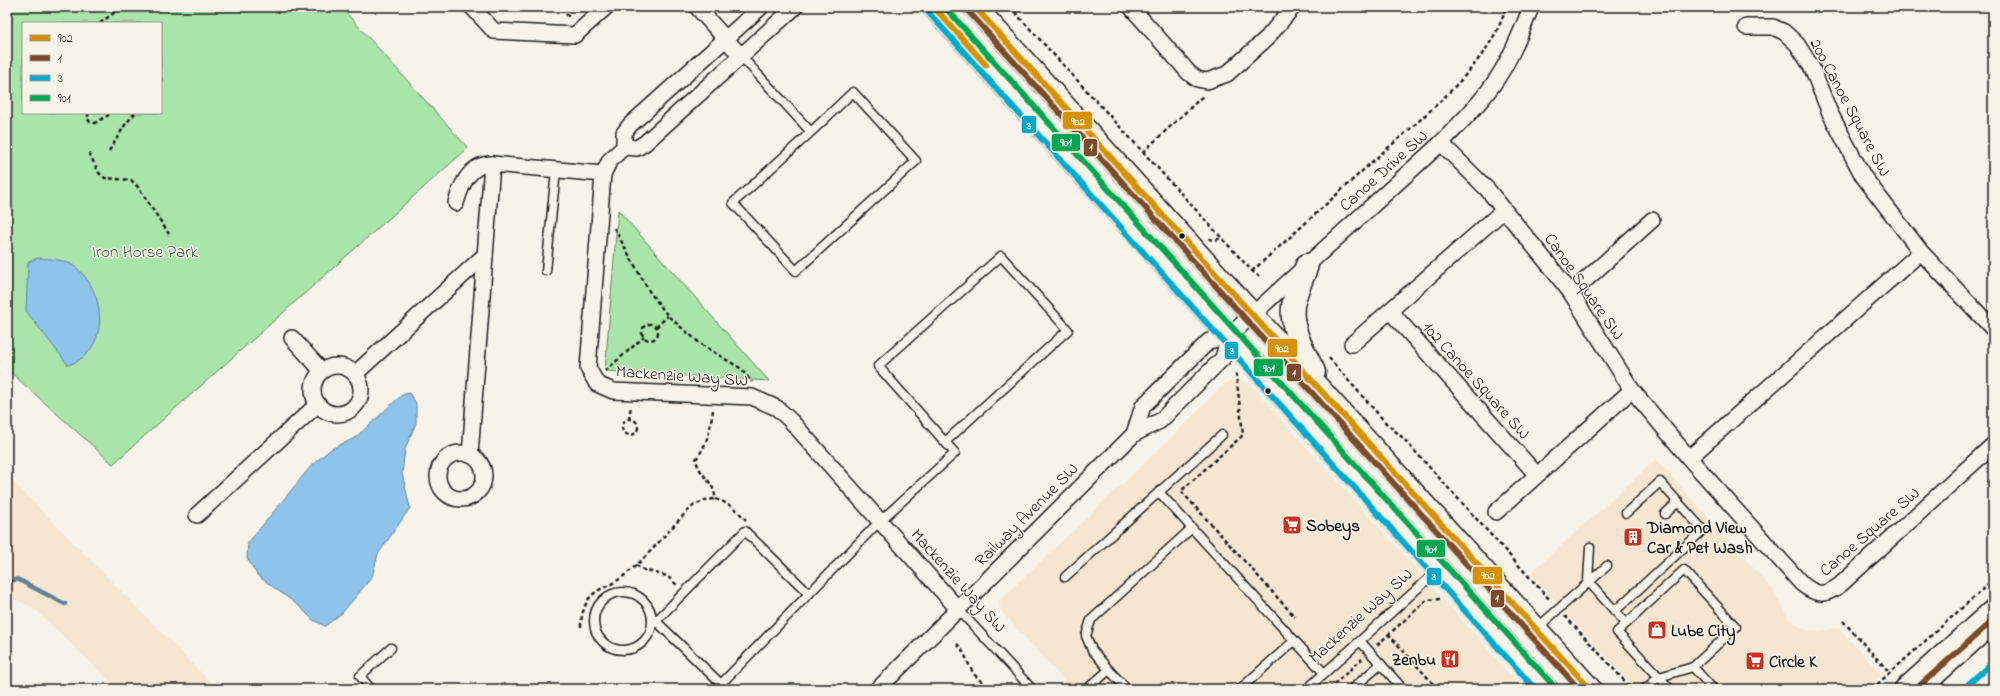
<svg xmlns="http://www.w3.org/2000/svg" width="2000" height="696" font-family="'Indie Flower',sans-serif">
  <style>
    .built { fill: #f5e6d2 }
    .green { fill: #a9e5ab; stroke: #628064; fill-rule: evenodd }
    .water { fill: #8ec3eb; stroke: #608098 }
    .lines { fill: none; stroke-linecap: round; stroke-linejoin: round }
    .stream { stroke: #608098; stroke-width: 4.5 }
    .service-casing { stroke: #1c1c1c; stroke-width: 11 }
    .minor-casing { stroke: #1c1c1c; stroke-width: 18 }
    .tertiary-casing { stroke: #1c1c1c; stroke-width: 22 }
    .secondary-casing { stroke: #1c1c1c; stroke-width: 25 }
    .path { stroke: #1c1c1c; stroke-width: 2.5; stroke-dasharray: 4 3; stroke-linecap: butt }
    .service { stroke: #f7f3e8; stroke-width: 8 }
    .minor { stroke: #f7f3e8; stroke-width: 15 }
    .tertiary { stroke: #f7f3e8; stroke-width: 19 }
    .secondary { stroke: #f7f3e8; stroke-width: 22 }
    .bus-1-casing { stroke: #f7f3e8; stroke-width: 9 }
    .bus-2-casing { stroke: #f7f3e8; stroke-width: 9 }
    .bus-3-casing { stroke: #f7f3e8; stroke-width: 9 }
    .bus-4-casing { stroke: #f7f3e8; stroke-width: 9 }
    .bus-1 { stroke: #d69104; stroke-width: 6 }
    .bus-2 { stroke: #7a4b2a; stroke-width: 6 }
    .bus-3 { stroke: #00a9ce; stroke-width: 6 }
    .bus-4 { stroke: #00a651; stroke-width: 6 }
    .bus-dot { fill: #1c1c1c; stroke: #f7f3e8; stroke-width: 1.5 }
    .labels { text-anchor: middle; stroke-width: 3; stroke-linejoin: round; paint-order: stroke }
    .street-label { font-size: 17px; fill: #1c1c1c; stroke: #f7f3e8 }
    .park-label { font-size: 17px; fill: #465847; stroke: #f7f3e8 }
    .poi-label { font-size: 17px; font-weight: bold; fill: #1c1c1c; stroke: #f7f3e8; text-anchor: start }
    .line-badge { stroke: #f7f3e8; stroke-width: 1.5 }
    .badge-label { font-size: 11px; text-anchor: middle; font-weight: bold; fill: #fff }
  </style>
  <rect width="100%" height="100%" fill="#f7f3e8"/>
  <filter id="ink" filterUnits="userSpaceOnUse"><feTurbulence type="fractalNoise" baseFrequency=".025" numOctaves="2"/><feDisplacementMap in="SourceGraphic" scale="8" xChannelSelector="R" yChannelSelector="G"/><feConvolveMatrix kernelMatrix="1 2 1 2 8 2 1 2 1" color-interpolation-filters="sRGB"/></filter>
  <g filter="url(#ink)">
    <g class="built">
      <polygon points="1240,380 1250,384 1524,689 1072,689 1001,611 999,601 1176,433 1220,388 1230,381"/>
      <polygon points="1656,459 1773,590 1789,619 1804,629 1812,631 1821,632 1838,627 1882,675 1866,689 1636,689 1530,574"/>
      <polygon points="7,476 67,536 217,689 118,689 36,610 7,594"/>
    </g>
    <g class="green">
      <path d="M7,7h334l127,141 -355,316 -106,-95zM23,23h138v90h-138z"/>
      <polygon points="618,210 769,381 605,371"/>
    </g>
    <g class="water">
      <path d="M38,258c12,1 26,1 36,8 32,23 38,86 -6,99l-42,-54 2,-49z"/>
      <polygon points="409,393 416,403 416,423 405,449 402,473 410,508 378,554 372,577 342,613 325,626 313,620 299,606 257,575 247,558 248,543 312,465 331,449 355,438 402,395"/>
    </g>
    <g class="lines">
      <polyline class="stream" points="7,583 17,579 65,604"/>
      <defs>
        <g id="service">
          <polyline points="741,56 811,132 853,92 916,161 796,271 733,203 811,132"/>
          <polyline points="546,271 556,170"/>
          <polyline points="1159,492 1222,435"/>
          <polyline points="1665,514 1678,502"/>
          <polyline points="1590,547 1588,581 1615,611 1703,530 1660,482 1626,513"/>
          <polygon points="1684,570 1736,627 1693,667 1659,677 1617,632"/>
          <polyline points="1065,577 1159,492 1324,673"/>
          <circle cx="623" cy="621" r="29"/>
          <polyline points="958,609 1032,689"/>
          <polyline points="1615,611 1626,623"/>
          <polyline points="657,622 721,684"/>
          <polyline points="653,624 745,531 809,594"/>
          <polyline points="1536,629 1607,566"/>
          <polyline points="1360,641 1403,689"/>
          <polyline points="1693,667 1713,689"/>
          <polyline points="1109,670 1127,689"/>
          <polyline points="371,689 360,676 391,648"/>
          <polyline points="716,689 879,522 955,453 945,442 878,366 1001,256 1068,330 945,442"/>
          <polyline points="1087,689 1109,670 1092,650 1086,636 1091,620 1192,528"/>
          <polyline points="1240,689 1294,641"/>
          <polyline points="1307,689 1438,570"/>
          <polyline points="1352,689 1381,664"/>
          <polyline points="1645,689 1659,677 1670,689"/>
        </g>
        <g id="minor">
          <polyline points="472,7 494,31 575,35 606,7"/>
          <polyline points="697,7 741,56"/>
          <polyline points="761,7 630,125 624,133 624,147 610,160 603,174 588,368 597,384 613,391 752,397 777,408 791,421 958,609"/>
          <polyline points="1131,7 1189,73 1197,79 1207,81 1227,74 1267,38 1293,7"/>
          <polyline points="1746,27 1773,27 1784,32 1797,44 1811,66 1830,113 1863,176 1921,252 1993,329"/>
          <path d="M1441,143l46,46 63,77 21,27 61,97 57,68 113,126c15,12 23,12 38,1l153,-140"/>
          <polyline points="624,147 637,148 645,143 795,7"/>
          <path d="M456,203c5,-18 14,-40 36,-39"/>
          <polyline points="1571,293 1652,220"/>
          <polyline points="1390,311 1537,475"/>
          <polyline points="292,338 322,371"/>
          <polyline points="1352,344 1504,210"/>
          <circle cx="337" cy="390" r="24"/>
          <polyline points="356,373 485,255"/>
          <path d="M1134,434l9,-28 66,-65 20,-5 212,-193c20,-21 42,-42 57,-66 14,-21 24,-46 33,-70"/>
          <circle cx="461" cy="476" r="23"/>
          <polyline points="470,455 492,164 603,174"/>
          <polyline points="1689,458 1921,252"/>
          <polyline points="1496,512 1632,390"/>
          <polyline points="197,515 318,404"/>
          <polyline points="878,689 1134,434 1160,421 1223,358 1229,336"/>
        </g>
        <g id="tertiary">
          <polyline points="1904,689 1993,609"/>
          <polyline points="1951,689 1993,651"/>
        </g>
        <g id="secondary">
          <polyline points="934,7 1546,689"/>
          <polyline points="975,7 1590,689"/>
          <path d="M1307,265c-4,13 -12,27 -14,41 -3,23 11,45 21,66"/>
        </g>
      </defs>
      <use href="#service" class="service-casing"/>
      <use href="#minor" class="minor-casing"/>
      <use href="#tertiary" class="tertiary-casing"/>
      <use href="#secondary" class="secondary-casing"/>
      <g class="path">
        <polyline points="526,7 561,9 571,19"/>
        <polyline points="1010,7 1252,271 1259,276"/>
        <polyline points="100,23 122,7"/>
        <polyline points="161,77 161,82"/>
        <polyline points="89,113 87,118 90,122 95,123 112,113"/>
        <polyline points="109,151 125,125 135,113"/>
        <polyline points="1143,152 1204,95"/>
        <polyline points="89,153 99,173 105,178 131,180 138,187 169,234"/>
        <polyline points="614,228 649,291 668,316 702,345 740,368 752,382"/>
        <polyline points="1209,239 1215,240 1222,238"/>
        <path d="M1252,271c41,-36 81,-73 121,-110 44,-39 118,-96 133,-154"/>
        <circle cx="650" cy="332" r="8"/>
        <polyline points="656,327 668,316"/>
        <polyline points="1329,358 1386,423 1402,437 1551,601"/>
        <polyline points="605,371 644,337"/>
        <polyline points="1236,373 1243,435 1181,491 1295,617"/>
        <path d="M713,410c-3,19 -5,34 -17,49 2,16 20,23 19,40 14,4 21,10 31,21"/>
        <circle cx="630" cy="427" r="8"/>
        <polyline points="629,419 631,405"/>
        <polyline points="636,565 644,570 667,576 677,585"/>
        <polyline points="1565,616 1632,689"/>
        <polyline points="1843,621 1890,673"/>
        <path d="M581,627c0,-10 2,-18 7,-27 7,-11 20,-13 30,-20 27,-18 51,-52 75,-74l12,-6 10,-1"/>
        <polyline points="1388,634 1438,689"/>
        <path d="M957,644c10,10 10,21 18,31 4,5 10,8 14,14"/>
        <polyline points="1377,645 1427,600 1440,599"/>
        <polyline points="1329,689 1362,659"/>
        <polyline points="1872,689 1993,580"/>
      </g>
      <use href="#service" class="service"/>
      <use href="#minor" class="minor"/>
      <use href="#tertiary" class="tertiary"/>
      <use href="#secondary" class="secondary"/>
      <defs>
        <g id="bus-1">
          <polyline points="934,7 986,65"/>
          <polyline points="975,7 1590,689"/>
        </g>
        <g id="bus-2">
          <polyline points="969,12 1579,689"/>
          <polyline points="1916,689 1993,620"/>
        </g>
        <g id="bus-3">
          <polyline points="928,12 1535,689"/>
          <polyline points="1963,689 1993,662"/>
        </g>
        <polyline id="bus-4" points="945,7 1552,684"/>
      </defs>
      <use href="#bus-1" class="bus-1-casing"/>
      <use href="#bus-2" class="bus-2-casing"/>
      <use href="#bus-3" class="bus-3-casing"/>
      <use href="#bus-4" class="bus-4-casing"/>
      <use href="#bus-1" class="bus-1"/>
      <use href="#bus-2" class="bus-2"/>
      <use href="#bus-3" class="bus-3"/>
      <use href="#bus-4" class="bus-4"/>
    </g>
  </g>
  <defs>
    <symbol id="supermarket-square" viewBox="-11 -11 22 22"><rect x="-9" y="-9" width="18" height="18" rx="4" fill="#c8321e" stroke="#f7f3e8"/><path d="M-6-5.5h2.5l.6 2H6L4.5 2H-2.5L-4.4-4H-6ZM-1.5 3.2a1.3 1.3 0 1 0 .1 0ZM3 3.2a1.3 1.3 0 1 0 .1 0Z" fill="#fff"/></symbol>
    <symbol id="building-square" viewBox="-11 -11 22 22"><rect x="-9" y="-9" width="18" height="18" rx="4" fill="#c8321e" stroke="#f7f3e8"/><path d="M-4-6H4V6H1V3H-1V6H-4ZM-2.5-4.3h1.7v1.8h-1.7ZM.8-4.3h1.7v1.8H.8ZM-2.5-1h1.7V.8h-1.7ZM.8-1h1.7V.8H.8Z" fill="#fff"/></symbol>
    <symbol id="shop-square" viewBox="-11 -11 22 22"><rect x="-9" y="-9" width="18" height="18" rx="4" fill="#c8321e" stroke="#f7f3e8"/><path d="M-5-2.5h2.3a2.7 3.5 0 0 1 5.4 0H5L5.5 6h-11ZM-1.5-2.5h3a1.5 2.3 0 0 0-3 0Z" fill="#fff"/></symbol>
    <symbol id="restaurant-square" viewBox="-11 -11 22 22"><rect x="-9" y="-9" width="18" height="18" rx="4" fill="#c8321e" stroke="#f7f3e8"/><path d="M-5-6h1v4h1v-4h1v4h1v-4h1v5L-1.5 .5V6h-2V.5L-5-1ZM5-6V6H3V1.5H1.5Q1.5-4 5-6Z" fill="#fff"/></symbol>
  </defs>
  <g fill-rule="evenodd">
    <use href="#supermarket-square" x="1281" y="514" width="22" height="22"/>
    <use href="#building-square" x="1622" y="526" width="22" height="22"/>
    <use href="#shop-square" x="1646" y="619" width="22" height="22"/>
    <use href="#restaurant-square" x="1439" y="648" width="22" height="22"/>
    <use href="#supermarket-square" x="1744" y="650" width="22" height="22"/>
  </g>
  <g class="bus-dot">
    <circle cx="1182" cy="236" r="3.5"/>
    <circle cx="1268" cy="391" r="3.5"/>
  </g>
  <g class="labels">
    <g class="street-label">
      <text transform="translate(1851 107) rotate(62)" y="6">200 Canoe Square SW</text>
      <text transform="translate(1383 170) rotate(-42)" y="6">Canoe Drive SW</text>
      <text transform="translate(1585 286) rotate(55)" y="6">Canoe Square SW</text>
      <text transform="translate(682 375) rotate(4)" y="6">Mackenzie Way SW</text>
      <text transform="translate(1477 380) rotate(48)" y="6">102 Canoe Square SW</text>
      <text transform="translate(1026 514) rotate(-45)" y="6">Railway Avenue SW</text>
      <text transform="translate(1869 531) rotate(-41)" y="6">Canoe Square SW</text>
      <text transform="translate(959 580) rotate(48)" y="6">Mackenzie Way SW</text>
      <text transform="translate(1360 615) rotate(-42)" y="6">Mackenzie Way SW</text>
    </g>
    <g class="park-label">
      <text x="145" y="257">Iron Horse Park</text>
    </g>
    <g class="poi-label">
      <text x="1306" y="531">Sobeys</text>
      <text x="1647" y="533">Diamond View<tspan x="1647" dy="20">Car &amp; Pet Wash</tspan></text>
      <text x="1671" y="636">Lube City</text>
      <text x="1436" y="665" text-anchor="end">Zenbu</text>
      <text x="1769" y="667">Circle K</text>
    </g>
  </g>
  <g class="line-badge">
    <rect x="1062" y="111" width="31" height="19" rx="4" fill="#d69104"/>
    <rect x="1021" y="115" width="16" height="19" rx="4" fill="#00a9ce"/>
    <rect x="1051" y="133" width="30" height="19" rx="4" fill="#00a651"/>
    <rect x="1083" y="138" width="15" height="19" rx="4" fill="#7a4b2a"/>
    <rect x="1267" y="338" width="31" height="20" rx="4" fill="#d69104"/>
    <rect x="1224" y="341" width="15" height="19" rx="4" fill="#00a9ce"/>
    <rect x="1253" y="358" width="31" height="19" rx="4" fill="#00a651"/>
    <rect x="1286" y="363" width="16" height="19" rx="4" fill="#7a4b2a"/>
    <rect x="1416" y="539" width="30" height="19" rx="4" fill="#00a651"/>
    <rect x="1472" y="566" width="31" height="19" rx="4" fill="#d69104"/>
    <rect x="1426" y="567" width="16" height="19" rx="4" fill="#00a9ce"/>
    <rect x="1490" y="589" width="15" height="19" rx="4" fill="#7a4b2a"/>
  </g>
  <g class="badge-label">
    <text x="1078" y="125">902</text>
    <text x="1029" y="129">3</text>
    <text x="1066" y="146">901</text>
    <text x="1091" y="151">1</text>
    <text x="1282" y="352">902</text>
    <text x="1232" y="354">3</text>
    <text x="1269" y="372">901</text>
    <text x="1294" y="377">1</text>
    <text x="1431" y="553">901</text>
    <text x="1488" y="579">902</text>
    <text x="1434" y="580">3</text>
    <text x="1497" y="602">1</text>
  </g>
  <rect width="2000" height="696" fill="none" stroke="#f7f3e8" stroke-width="24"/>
  <rect x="12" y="12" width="1976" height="672" fill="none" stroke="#1c1c1c" stroke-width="1.5" filter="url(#ink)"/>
  <rect x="22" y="22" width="140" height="92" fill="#f7f3e8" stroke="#9f9d96"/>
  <rect x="30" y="35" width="20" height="6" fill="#d69104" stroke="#9f9d96"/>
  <text x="58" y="42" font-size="12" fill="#1c1c1c">902</text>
  <rect x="30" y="55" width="20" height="6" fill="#7a4b2a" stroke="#9f9d96"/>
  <text x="58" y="62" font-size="12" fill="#1c1c1c">1</text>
  <rect x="30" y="75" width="20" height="6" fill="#00a9ce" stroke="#9f9d96"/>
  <text x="58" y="82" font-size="12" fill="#1c1c1c">3</text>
  <rect x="30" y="95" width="20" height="6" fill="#00a651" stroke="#9f9d96"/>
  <text x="58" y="102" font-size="12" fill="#1c1c1c">901</text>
</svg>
